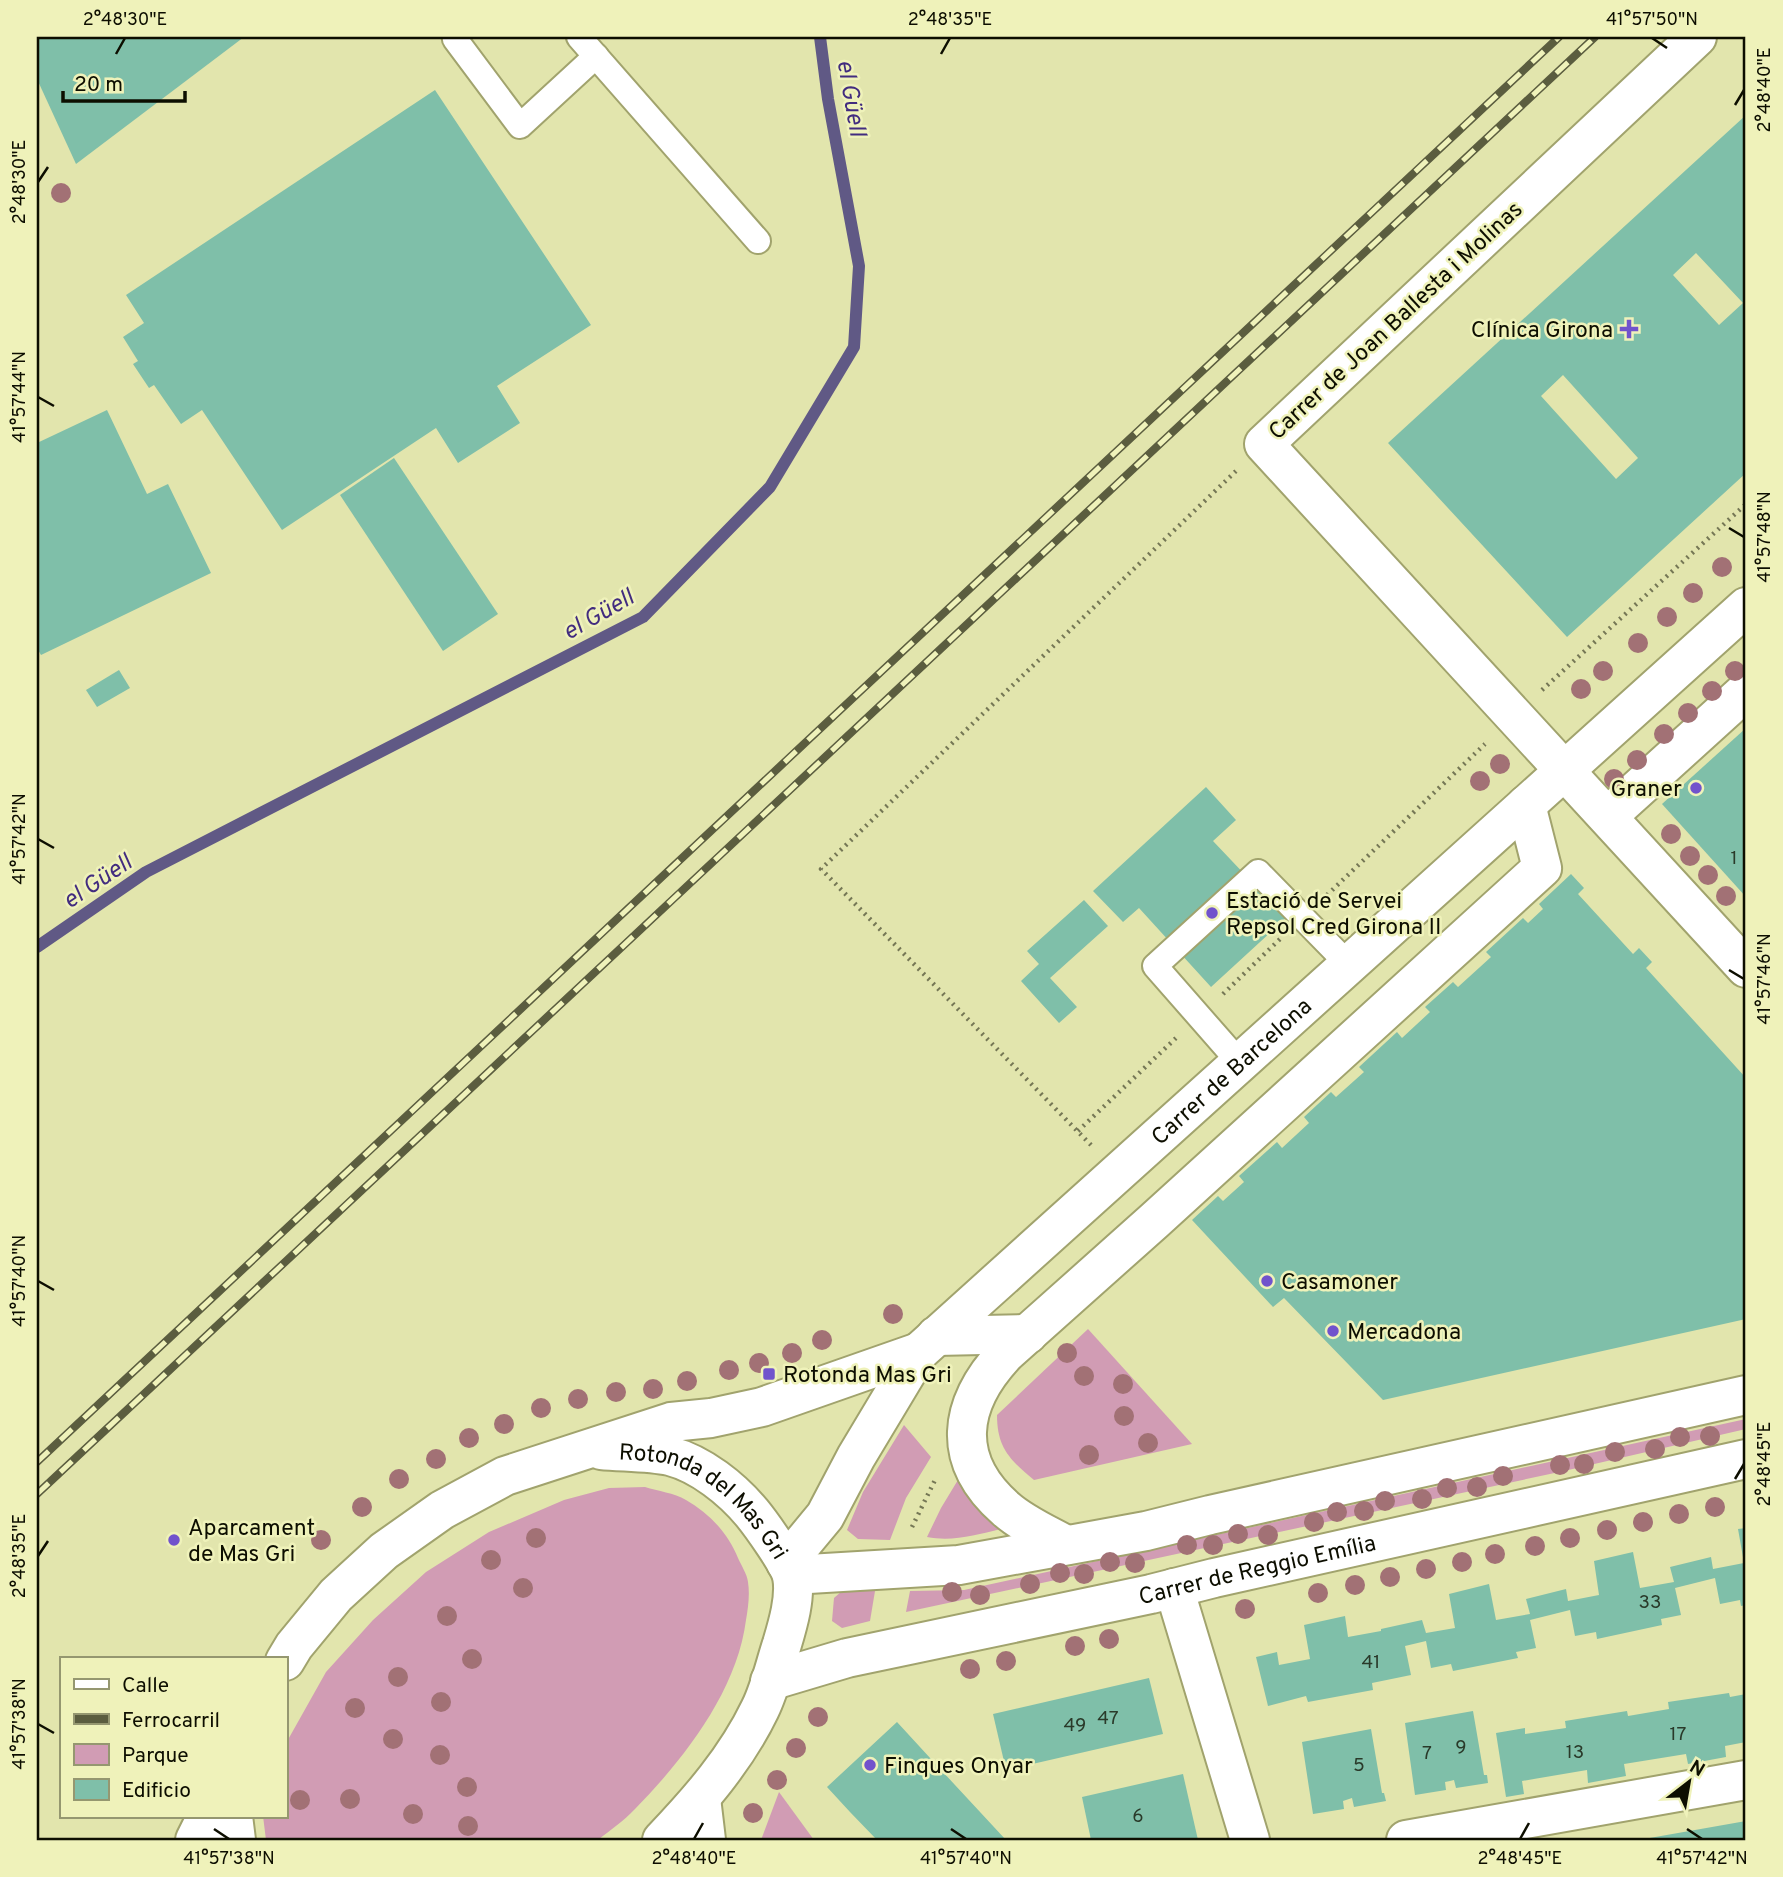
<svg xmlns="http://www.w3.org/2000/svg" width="1783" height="1877" font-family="Overpass,sans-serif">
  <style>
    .green { fill: #d19cb4 }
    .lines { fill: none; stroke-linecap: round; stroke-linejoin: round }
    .stream { stroke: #605985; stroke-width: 12 }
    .building { fill: #7fbfa9; fill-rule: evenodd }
    .lane-casing { stroke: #a1a36d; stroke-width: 28 }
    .street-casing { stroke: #a1a36d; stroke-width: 42 }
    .secondary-casing { stroke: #a1a36d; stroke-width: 42 }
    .path { stroke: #757755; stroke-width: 4.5; stroke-dasharray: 2 5; stroke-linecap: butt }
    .lane { stroke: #fff; stroke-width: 24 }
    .street { stroke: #fff; stroke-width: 38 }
    .secondary { stroke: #fff; stroke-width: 38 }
    .rail-casing { stroke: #5b5d3f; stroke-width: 8 }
    .rail { stroke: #eff2ba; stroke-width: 5; stroke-dasharray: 16; stroke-linecap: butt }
    .tree { fill: #a27175 }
    .ticks { fill: none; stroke: #0d0e00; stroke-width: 2.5 }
    .poi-dot { fill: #7153cc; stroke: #eff2ba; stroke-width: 2.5 }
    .labels { text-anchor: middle; stroke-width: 5; stroke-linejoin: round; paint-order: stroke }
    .number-label { font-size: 19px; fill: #2a3a2a }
    .street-label { font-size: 23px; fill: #0d0e00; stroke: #eff2ba }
    .poi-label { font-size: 23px; fill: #0d0e00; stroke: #eff2ba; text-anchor: start }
    .water-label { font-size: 24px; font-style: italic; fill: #422c7f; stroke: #eff2ba }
    .neatline { fill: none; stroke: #0d0e00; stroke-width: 2.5 }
    .ticks-label { font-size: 18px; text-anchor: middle; fill: #0d0e00 }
  </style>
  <rect width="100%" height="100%" fill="#e2e5ad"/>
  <g class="green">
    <path d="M1088,1329l104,115 -158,36c-24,-20 -37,-32 -37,-65z"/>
    <polygon points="1746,1419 1746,1429 1564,1471 906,1612 910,1591 964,1590"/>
    <polygon points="904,1425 931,1457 906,1498 890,1540 858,1539 847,1530 863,1492"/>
    <path d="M961,1475l40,54c-25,6 -49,13 -74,8l14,-29z"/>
    <path d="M645,1487c13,4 29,6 41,13 23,13 42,33 52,58 3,7 9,16 10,24 2,13 0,26 -2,38 -9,71 -62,139 -111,189 -11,12 -25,21 -37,31h-332l-3,-24h22v-71l41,-73 47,-52 53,-48 63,-40 75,-32 45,-12z"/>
    <polygon points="842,1591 875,1591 870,1621 842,1628 832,1621 834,1598"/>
    <polygon points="779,1792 814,1840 761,1840"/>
  </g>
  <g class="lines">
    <polyline class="stream" points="37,947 146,872 643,617 770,487 854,347 859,266 828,99 820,37"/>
  </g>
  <g class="building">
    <polygon points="37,37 244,37 76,164 37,79"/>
    <polygon points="435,90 591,325 497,386 520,423 458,463 436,428 282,530 202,410 181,424 154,385 149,388 133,364 138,361 123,337 144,323 126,295"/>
    <path d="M1746,115v358l-179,164 -179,-194zM1696,253l47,50 -24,22 -46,-50zM1563,375l75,83 -22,21 -75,-83z"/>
    <polygon points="107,410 147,494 168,484 211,573 41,655 37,648 37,443"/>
    <polygon points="394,458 498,614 443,651 340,495"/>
    <polygon points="119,670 130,688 97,707 86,690"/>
    <polygon points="1746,728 1746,897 1662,804"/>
    <polygon points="1206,787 1236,820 1213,841 1286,918 1211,987 1139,908 1123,922 1093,891"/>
    <polygon points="1571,874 1584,888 1578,894 1633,954 1639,948 1652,962 1646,968 1746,1078 1746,1319 1383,1400 1284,1298 1273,1307 1192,1220 1218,1196 1223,1201 1244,1182 1239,1176 1277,1142 1282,1148 1309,1123 1304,1117 1331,1092 1336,1097 1364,1072 1359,1067 1397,1032 1402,1038 1430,1012 1425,1007 1453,982 1458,987 1491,957 1486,952 1523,918 1528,923 1543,909 1539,904"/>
    <polygon points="1084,900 1108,926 1050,978 1077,1007 1059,1023 1021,981 1039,964 1027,951"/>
    <polygon points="1746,1528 1746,1605 1741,1606 1740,1600 1720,1604 1715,1578 1675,1588 1681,1615 1661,1619 1662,1625 1597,1639 1596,1632 1575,1636 1570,1610 1530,1620 1536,1648 1516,1652 1518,1658 1453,1671 1451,1664 1431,1668 1426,1641 1405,1646 1411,1675 1372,1683 1373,1690 1308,1702 1306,1696 1268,1706 1256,1657 1277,1652 1279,1665 1310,1659 1304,1625 1345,1616 1348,1637 1381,1631 1381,1629 1422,1620 1426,1633 1455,1628 1449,1594 1489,1584 1496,1620 1530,1614 1526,1599 1566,1589 1568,1601 1599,1595 1594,1561 1633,1552 1640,1588 1674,1582 1670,1567 1711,1557 1713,1569 1744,1563 1738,1529"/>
    <polygon points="1149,1678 1163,1734 1006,1770 993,1714"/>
    <polygon points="1729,1693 1730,1697 1746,1694 1746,1742 1725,1746 1726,1757 1688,1764 1686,1754 1624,1764 1626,1776 1588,1783 1587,1770 1522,1781 1524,1794 1506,1797 1496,1733 1525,1728 1525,1734 1566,1728 1565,1721 1627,1711 1628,1716 1669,1709 1668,1702"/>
    <polygon points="1473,1711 1484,1775 1487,1775 1488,1783 1456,1788 1454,1780 1450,1781 1445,1782 1446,1790 1415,1795 1405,1723"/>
    <polygon points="897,1722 942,1771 1006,1840 877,1840 850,1812 827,1787"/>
    <polygon points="1371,1729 1382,1793 1384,1793 1386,1801 1354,1807 1352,1798 1343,1801 1344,1809 1313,1814 1302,1742"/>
    <polygon points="1183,1774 1198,1840 1091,1840 1082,1797"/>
    <polygon points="1746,1821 1746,1840 1644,1840 1644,1839"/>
  </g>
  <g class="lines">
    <defs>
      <g id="lane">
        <polyline points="456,37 455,39 520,126 596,56"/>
        <polyline points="579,37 758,241"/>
        <polyline points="1240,1063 1155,966 1258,872 1349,965"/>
      </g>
      <g id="street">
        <polyline points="1697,37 1264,444 1746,968"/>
        <polyline points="1608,816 1746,691"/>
        <polyline points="936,1336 1028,1334"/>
        <path d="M1066,1545c-20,-11 -43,-21 -60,-36 -56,-49 -48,-105 0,-156l148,-132 388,-353 -16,-63"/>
        <polyline points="1174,1588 1250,1840"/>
        <polyline points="701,1798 706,1840"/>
        <polyline points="1406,1840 1746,1780"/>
      </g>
      <g id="secondary">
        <path id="s1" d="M601,1450c21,2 49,2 69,6 31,8 62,33 82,57 9,11 37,50 40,63 4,21 -4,48 -10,68 -7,21 -12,45 -22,65 -24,50 -60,91 -98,131"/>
        <path id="s2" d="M786,1563l39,-47 31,-59 63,-105 827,-745"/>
        <polyline points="792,1575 959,1565 1146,1531 1210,1515 1746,1395"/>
        <polyline points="285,1661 294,1646 336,1595 384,1551 442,1510 505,1476 671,1422 711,1418 762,1407 919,1352"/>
        <path id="s3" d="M770,1681l77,-23 304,-64 63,-16 532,-119"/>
        <polyline points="233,1816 236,1840"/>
        <polyline points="195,1840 207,1816"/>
      </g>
    </defs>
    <use href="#lane" class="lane-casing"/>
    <use href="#street" class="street-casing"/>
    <use href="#secondary" class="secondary-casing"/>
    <g class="path">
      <polyline points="1542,690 1746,504"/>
      <polyline points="1327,895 1485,744"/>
      <polyline points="1223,994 1280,939"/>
      <polyline points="1078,1131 1176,1038"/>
      <polyline points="1091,1145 821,869 1236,471"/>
      <polyline points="912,1527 936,1478"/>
    </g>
    <use href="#lane" class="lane"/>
    <use href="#street" class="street"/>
    <use href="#secondary" class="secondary"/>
    <defs>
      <g id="rail">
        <polyline points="37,1462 1559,37"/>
        <polyline points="37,1494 1595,37"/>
      </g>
    </defs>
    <use href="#rail" class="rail-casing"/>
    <use href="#rail" class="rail"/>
  </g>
  <g class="tree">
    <circle cx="61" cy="193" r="10"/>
    <circle cx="1722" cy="567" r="10"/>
    <circle cx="1693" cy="593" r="10"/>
    <circle cx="1667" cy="617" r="10"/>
    <circle cx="1638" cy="643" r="10"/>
    <circle cx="1603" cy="671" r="10"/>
    <circle cx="1735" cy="671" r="10"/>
    <circle cx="1581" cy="689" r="10"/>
    <circle cx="1712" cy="691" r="10"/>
    <circle cx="1688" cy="713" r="10"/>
    <circle cx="1664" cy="734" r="10"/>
    <circle cx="1637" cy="760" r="10"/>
    <circle cx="1500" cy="764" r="10"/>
    <circle cx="1614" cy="779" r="10"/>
    <circle cx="1480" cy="781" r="10"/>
    <circle cx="1671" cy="834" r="10"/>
    <circle cx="1690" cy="856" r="10"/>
    <circle cx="1708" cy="875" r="10"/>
    <circle cx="1726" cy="896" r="10"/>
    <circle cx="893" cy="1314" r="10"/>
    <circle cx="822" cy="1340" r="10"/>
    <circle cx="792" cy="1353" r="10"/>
    <circle cx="1067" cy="1353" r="10"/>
    <circle cx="759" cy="1363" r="10"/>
    <circle cx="729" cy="1370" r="10"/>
    <circle cx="1084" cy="1376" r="10"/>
    <circle cx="687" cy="1381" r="10"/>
    <circle cx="1123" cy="1384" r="10"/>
    <circle cx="653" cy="1389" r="10"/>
    <circle cx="616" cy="1392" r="10"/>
    <circle cx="578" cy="1399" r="10"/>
    <circle cx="541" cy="1408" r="10"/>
    <circle cx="1124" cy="1416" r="10"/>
    <circle cx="504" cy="1424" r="10"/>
    <circle cx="1710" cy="1436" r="10"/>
    <circle cx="1680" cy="1437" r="10"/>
    <circle cx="469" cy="1438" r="10"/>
    <circle cx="1148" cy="1443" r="10"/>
    <circle cx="1655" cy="1449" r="10"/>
    <circle cx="1615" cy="1452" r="10"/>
    <circle cx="1089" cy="1455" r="10"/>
    <circle cx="436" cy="1459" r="10"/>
    <circle cx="1584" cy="1464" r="10"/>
    <circle cx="1560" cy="1465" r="10"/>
    <circle cx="1503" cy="1476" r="10"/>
    <circle cx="399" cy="1479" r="10"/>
    <circle cx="1477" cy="1487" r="10"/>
    <circle cx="1447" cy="1488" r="10"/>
    <circle cx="1422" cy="1499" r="10"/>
    <circle cx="1385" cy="1501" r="10"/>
    <circle cx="362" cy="1507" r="10"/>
    <circle cx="1715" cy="1507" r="10"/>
    <circle cx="1364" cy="1511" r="10"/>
    <circle cx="1337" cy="1512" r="10"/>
    <circle cx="1679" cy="1514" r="10"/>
    <circle cx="1314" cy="1522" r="10"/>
    <circle cx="1643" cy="1522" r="10"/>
    <circle cx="1607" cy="1530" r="10"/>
    <circle cx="1238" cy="1534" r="10"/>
    <circle cx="1268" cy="1535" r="10"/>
    <circle cx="536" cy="1538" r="10"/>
    <circle cx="1570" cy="1538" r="10"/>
    <circle cx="321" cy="1540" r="10"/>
    <circle cx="1187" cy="1545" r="10"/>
    <circle cx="1213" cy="1545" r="10"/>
    <circle cx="1535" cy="1546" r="10"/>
    <circle cx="1495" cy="1554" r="10"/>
    <circle cx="491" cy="1560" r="10"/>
    <circle cx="1110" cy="1562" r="10"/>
    <circle cx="1462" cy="1562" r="10"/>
    <circle cx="1135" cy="1563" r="10"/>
    <circle cx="1426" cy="1569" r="10"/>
    <circle cx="1060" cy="1573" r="10"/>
    <circle cx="1084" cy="1574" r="10"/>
    <circle cx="1390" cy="1577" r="10"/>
    <circle cx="1030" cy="1584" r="10"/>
    <circle cx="1355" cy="1585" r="10"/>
    <circle cx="523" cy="1588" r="10"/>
    <circle cx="952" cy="1592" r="10"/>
    <circle cx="1318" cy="1593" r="10"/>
    <circle cx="980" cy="1595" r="10"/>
    <circle cx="1245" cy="1609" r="10"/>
    <circle cx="447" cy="1616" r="10"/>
    <circle cx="1109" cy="1639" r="10"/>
    <circle cx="1075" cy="1646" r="10"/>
    <circle cx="472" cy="1659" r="10"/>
    <circle cx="1006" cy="1661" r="10"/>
    <circle cx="970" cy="1669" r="10"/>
    <circle cx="398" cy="1677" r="10"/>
    <circle cx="441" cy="1702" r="10"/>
    <circle cx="355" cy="1708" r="10"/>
    <circle cx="818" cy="1717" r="10"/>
    <circle cx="393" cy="1739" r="10"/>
    <circle cx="796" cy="1748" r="10"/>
    <circle cx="440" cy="1755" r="10"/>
    <circle cx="777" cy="1780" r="10"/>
    <circle cx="467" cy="1787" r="10"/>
    <circle cx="350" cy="1799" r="10"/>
    <circle cx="300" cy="1800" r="10"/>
    <circle cx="753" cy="1813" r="10"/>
    <circle cx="413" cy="1814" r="10"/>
    <circle cx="468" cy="1826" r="10"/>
  </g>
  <path class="ticks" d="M1652,38l15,10M116,54l9,-16M941,54l9,-16M1735,105l9,-15M38,182l10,-15M38,397l16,9M1729,528l15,9M38,839l16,9M1729,970l15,9M38,1281l16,9M1735,1479l9,-15M38,1556l10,-15M38,1724l16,9M214,1829l15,10M951,1829l15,10M1687,1829l15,10M694,1839l9,-16M1520,1839l9,-16"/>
  <g class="poi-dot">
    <path d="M1625.5 318.5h7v7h7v7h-7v7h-7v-7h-7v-7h7z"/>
    <circle cx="1696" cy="788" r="7"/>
    <circle cx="1212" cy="913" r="7"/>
    <circle cx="1267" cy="1281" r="7"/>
    <circle cx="1333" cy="1331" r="7"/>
    <rect x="762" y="1367" width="14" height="14" rx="3.5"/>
    <circle cx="174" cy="1540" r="7"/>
    <circle cx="870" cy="1765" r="7"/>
  </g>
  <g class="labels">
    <g class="number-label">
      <text x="1734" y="864">1</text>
      <text x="1650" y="1608">33</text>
      <text x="1371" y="1668">41</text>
      <text x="1108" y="1724">47</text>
      <text x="1075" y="1731">49</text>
      <text x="1678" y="1740">17</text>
      <text x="1461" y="1753">9</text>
      <text x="1575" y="1758">13</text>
      <text x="1427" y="1759">7</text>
      <text x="1359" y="1771">5</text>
      <text x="1138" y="1822">6</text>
    </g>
    <g class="street-label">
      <text transform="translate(1395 320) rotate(-43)" y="8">Carrer de Joan Ballesta i Molinas</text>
      <text dy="8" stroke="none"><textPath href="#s2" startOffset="670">Carrer de Barcelona</textPath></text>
      <text dy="8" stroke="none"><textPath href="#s1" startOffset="121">Rotonda del Mas Gri</textPath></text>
      <text dy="8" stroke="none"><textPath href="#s3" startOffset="500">Carrer de Reggio Emília</textPath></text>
    </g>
    <g class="poi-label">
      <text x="1613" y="337" text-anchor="end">Clínica Girona</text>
      <text x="1682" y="796" text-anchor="end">Graner</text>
      <text x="1226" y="908">Estació de Servei<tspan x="1226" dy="26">Repsol Cred Girona II</tspan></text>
      <text x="1281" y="1289">Casamoner</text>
      <text x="1347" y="1339">Mercadona</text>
      <text x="783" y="1382">Rotonda Mas Gri</text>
      <text x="188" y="1535">Aparcament<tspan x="188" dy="26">de Mas Gri</tspan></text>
      <text x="884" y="1773">Finques Onyar</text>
    </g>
    <g class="water-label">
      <text transform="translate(852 98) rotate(80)" y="8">el Güell</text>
      <text transform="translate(598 614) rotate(-30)" y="8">el Güell</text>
      <text transform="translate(97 881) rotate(-34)" y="8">el Güell</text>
    </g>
  </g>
  <rect width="1783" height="1877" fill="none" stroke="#eff2ba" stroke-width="77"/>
  <rect x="60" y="1657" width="228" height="161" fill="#eff2ba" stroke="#959770" stroke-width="2"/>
  <rect x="74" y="1679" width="35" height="10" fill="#ffffff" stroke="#959770" stroke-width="2"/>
  <text x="122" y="1692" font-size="21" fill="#0d0e00">Calle</text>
  <rect x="74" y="1714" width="35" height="10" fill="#5b5d3f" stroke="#959770" stroke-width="2"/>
  <text x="122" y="1727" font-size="21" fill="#0d0e00">Ferrocarril</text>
  <rect x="74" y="1744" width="35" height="21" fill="#d19cb4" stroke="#959770" stroke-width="2"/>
  <text x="122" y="1762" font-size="21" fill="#0d0e00">Parque</text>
  <rect x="74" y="1779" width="35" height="21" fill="#7fbfa9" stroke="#959770" stroke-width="2"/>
  <text x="122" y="1797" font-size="21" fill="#0d0e00">Edificio</text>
  <g transform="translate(1689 1782) rotate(31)" stroke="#eff2ba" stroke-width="5" paint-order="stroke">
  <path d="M0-5L12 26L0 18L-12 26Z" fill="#0d0e00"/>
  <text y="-10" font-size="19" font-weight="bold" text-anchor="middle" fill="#0d0e00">N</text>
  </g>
  <path d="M63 91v10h122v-10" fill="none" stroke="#0d0e00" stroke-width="3.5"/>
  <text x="74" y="91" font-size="21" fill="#0d0e00" stroke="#eff2ba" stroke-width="5" paint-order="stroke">20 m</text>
  <rect x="38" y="38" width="1706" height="1801" class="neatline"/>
  <g class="ticks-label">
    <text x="125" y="25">2°48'30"E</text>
    <text x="950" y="25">2°48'35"E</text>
    <text x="1652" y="25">41°57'50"N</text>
    <text transform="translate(1764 90) rotate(-90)" y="6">2°48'40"E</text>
    <text transform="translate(19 182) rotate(-90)" y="6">2°48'30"E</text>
    <text transform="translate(19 397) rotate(-90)" y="6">41°57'44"N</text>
    <text transform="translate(1764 537) rotate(-90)" y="6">41°57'48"N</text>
    <text transform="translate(19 839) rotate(-90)" y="6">41°57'42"N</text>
    <text transform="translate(1764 979) rotate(-90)" y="6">41°57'46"N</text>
    <text transform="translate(19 1281) rotate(-90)" y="6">41°57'40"N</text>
    <text transform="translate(1764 1464) rotate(-90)" y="6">2°48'45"E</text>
    <text transform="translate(19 1556) rotate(-90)" y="6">2°48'35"E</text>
    <text transform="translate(19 1724) rotate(-90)" y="6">41°57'38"N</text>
    <text x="229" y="1864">41°57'38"N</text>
    <text x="694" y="1864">2°48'40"E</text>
    <text x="966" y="1864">41°57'40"N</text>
    <text x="1520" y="1864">2°48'45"E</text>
    <text x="1702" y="1864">41°57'42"N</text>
  </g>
</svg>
